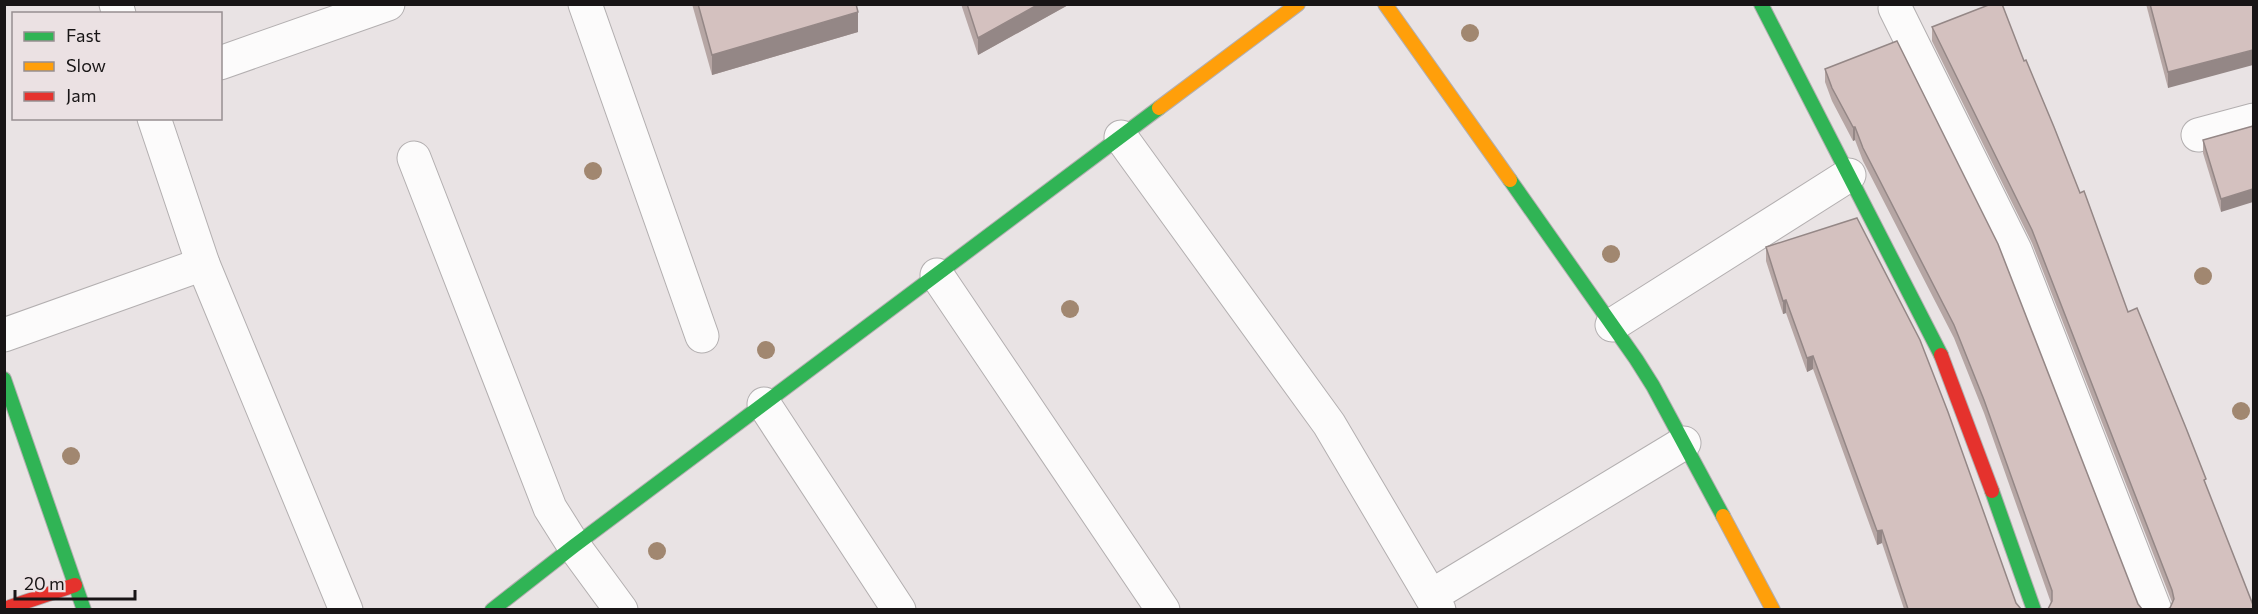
<svg xmlns="http://www.w3.org/2000/svg" width="2258" height="614" font-family="Commissioner,sans-serif">
  <style>
    .lines { fill: none; stroke-linecap: round; stroke-linejoin: round }
    .street-casing { stroke: #b3afb0; stroke-width: 35 }
    .fast-casing { stroke: #b3afb0; stroke-width: 16 }
    .slow-casing { stroke: #b3afb0; stroke-width: 16 }
    .jam-casing { stroke: #b3afb0; stroke-width: 16 }
    .street { stroke: #fcfbfb; stroke-width: 33 }
    .fast { stroke: #30b455; stroke-width: 14 }
    .slow { stroke: #ff9f0a; stroke-width: 14 }
    .jam { stroke: #e5322d; stroke-width: 14 }
    .tree { fill: #a18770 }
    .wall { fill: #b6a6a4 }
    .shaded-wall { fill: #948786 }
    .building { fill: #d4c1bf; stroke: #948786; stroke-width: 1.5 }
  </style>
  <rect width="100%" height="100%" fill="#e9e3e4"/>
  <g class="lines">
    <defs>
      <g id="street">
        <polyline points="116,4 119,14"/>
        <polyline points="585,4 702,336"/>
        <polyline points="1895,8 2015,250 2155,610"/>
        <polyline points="220,63 388,4"/>
        <polyline points="154,118 203,264 346,610"/>
        <polyline points="2198,135 2254,120"/>
        <polyline points="1121,137 1329,424 1439,610"/>
        <polyline points="414,158 550,508 574,546 621,610"/>
        <polyline points="937,275 1163,610"/>
        <polyline points="1612,325 1849,175"/>
        <polyline points="4,335 203,264"/>
        <polyline points="764,404 899,610"/>
        <polyline points="1431,596 1684,443"/>
      </g>
      <g id="fast">
        <polyline points="1761,4 1941,355"/>
        <polyline points="1510,180 1636,359 1653,386 1723,516"/>
        <polyline points="4,379 84,610"/>
        <polyline points="1992,491 2034,610"/>
        <polyline points="492,610 574,546 1159,108"/>
      </g>
      <g id="slow">
        <polyline points="1385,4 1510,180"/>
        <polyline points="1159,108 1298,4"/>
        <polyline points="1723,516 1773,610"/>
      </g>
      <g id="jam">
        <polyline points="1941,355 1992,491"/>
        <polyline points="10,607 75,585"/>
      </g>
    </defs>
    <use href="#street" class="street-casing"/>
    <use href="#fast" class="fast-casing"/>
    <use href="#slow" class="slow-casing"/>
    <use href="#jam" class="jam-casing"/>
    <use href="#street" class="street"/>
    <use href="#fast" class="fast"/>
    <use href="#slow" class="slow"/>
    <use href="#jam" class="jam"/>
  </g>
  <g class="tree">
    <circle cx="1470" cy="33" r="9"/>
    <circle cx="593" cy="171" r="9"/>
    <circle cx="1611" cy="254" r="9"/>
    <circle cx="2203" cy="276" r="9"/>
    <circle cx="1070" cy="309" r="9"/>
    <circle cx="766" cy="350" r="9"/>
    <circle cx="2241" cy="411" r="9"/>
    <circle cx="71" cy="456" r="9"/>
    <circle cx="657" cy="551" r="9"/>
  </g>
  <g class="wall">
    <polygon points="692,4 856,4 858,32 712,75"/>
    <polygon points="961,4 1070,4 978,55"/>
    <polygon points="2146,4 2253,4 2168,88"/>
    <polygon points="1932,27 2024,61 2080,193 2128,312 2206,486 2253,605 2170,608 2172,602 2032,243 1932,41"/>
    <polygon points="1825,69 2138,604 2051,603 1984,413 1954,338 1863,161 1855,140 1853,141 1832,101 1825,82"/>
    <polygon points="2253,126 2221,212 2203,153 2203,140"/>
    <polygon points="1766,247 2016,603 2021,609 1904,609 1882,543 1877,545 1813,369 1807,372 1786,313 1783,314 1766,261"/>
  </g>
  <g class="shaded-wall">
    <polygon points="1039,4 1070,4 978,55 978,38"/>
    <polygon points="858,12 858,32 712,75 712,55"/>
    <polygon points="2253,50 2253,65 2168,88 2168,72"/>
    <polygon points="1853,127 1855,127 1855,140 1853,141"/>
    <polygon points="2253,189 2253,202 2221,212 2221,199"/>
    <polygon points="1786,300 1786,313 1783,314 1783,301"/>
    <polygon points="1813,356 1813,369 1807,372 1807,358"/>
    <polygon points="1882,530 1882,543 1877,545 1877,531"/>
  </g>
  <g class="building">
    <polygon points="698,4 856,4 858,12 712,55"/>
    <polygon points="967,4 1039,4 978,38"/>
    <polygon points="1991,4 2002,4 2024,61 2026,60 2054,127 2080,193 2084,191 2128,312 2137,308 2186,428 2206,479 2204,480 2253,605 2253,609 2168,609 2170,608 2174,599 2172,590 2032,230 1932,27"/>
    <polygon points="2150,4 2253,4 2253,50 2168,72"/>
    <polygon points="1897,41 1998,244 2138,604 2142,609 2048,609 2052,601 2052,591 1984,400 1954,325 1863,148 1855,127 1853,127 1832,88 1825,69"/>
    <polygon points="2253,126 2253,189 2221,199 2203,140"/>
    <polygon points="1857,218 1920,340 1948,412 2016,603 2021,609 1908,609 1882,530 1877,531 1813,356 1807,358 1786,300 1783,301 1766,247"/>
  </g>
  <rect width="2258" height="614" fill="none" stroke="#181516" stroke-width="12"/>
  <rect x="12" y="12" width="210" height="108" fill="#ebe1e3" stroke="#978f91" stroke-width="1.5"/>
  <rect x="24" y="32" width="30" height="9" fill="#30b455" stroke="#978f91" stroke-width="1.5"/>
  <text x="66" y="42" font-size="18" fill="#181516">Fast</text>
  <rect x="24" y="62" width="30" height="9" fill="#ff9f0a" stroke="#978f91" stroke-width="1.5"/>
  <text x="66" y="72" font-size="18" fill="#181516">Slow</text>
  <rect x="24" y="92" width="30" height="9" fill="#e5322d" stroke="#978f91" stroke-width="1.5"/>
  <text x="66" y="102" font-size="18" fill="#181516">Jam</text>
  <path d="M15 590v9h120v-9" fill="none" stroke="#181516" stroke-width="3"/>
  <text x="24" y="590" font-size="18" fill="#181516" stroke="#ebe1e3" stroke-width="4.5" paint-order="stroke">20 m</text>
</svg>
